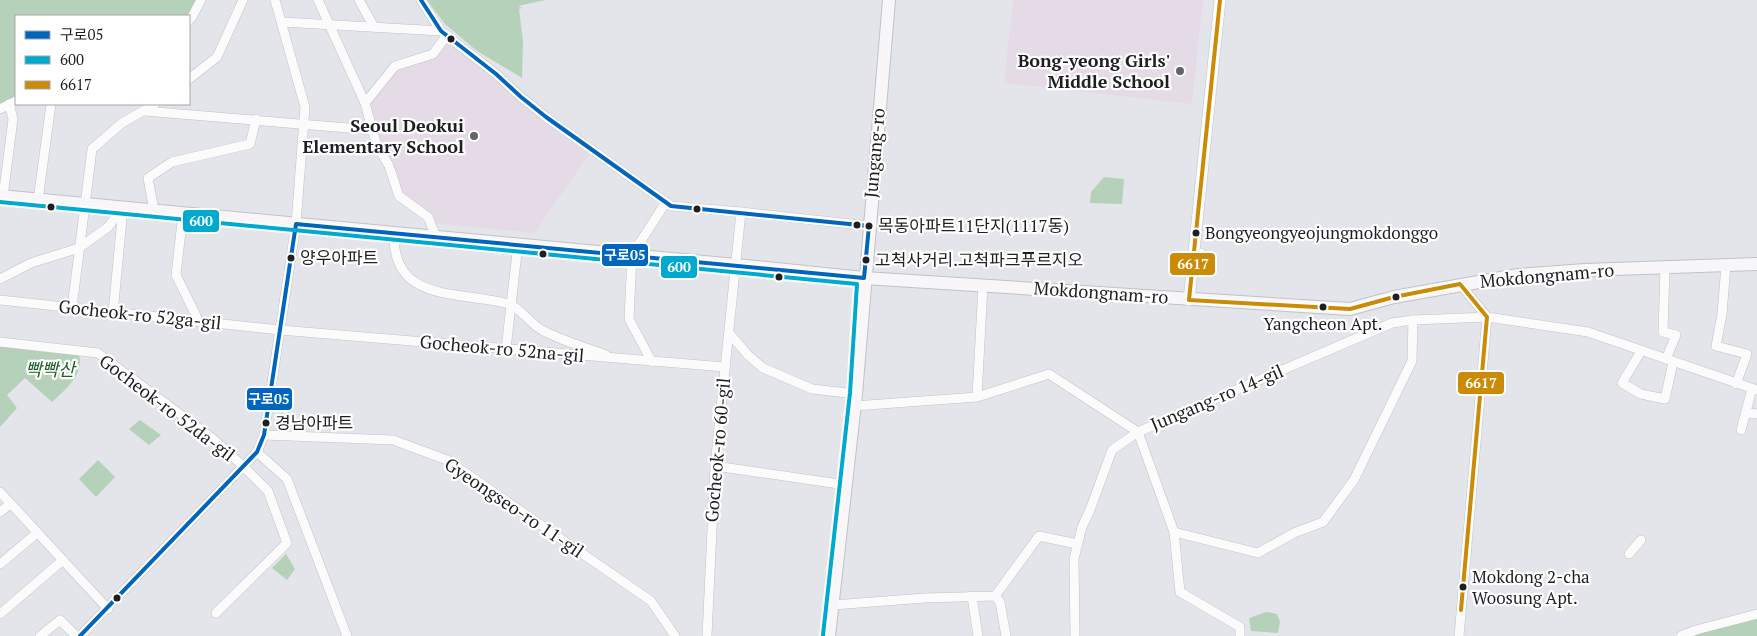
<svg xmlns="http://www.w3.org/2000/svg" width="1757" height="636" font-family="'PT Serif','Noto Sans KR',serif">
  <style>
    .education { fill: #e5dbe6 }
    .green { fill: #b5d1b9 }
    .lines { fill: none; stroke-linecap: round; stroke-linejoin: round }
    .minor-casing { stroke: #c1c2c6; stroke-width: 10 }
    .tertiary-casing { stroke: #c1c2c6; stroke-width: 12 }
    .secondary-casing { stroke: #c1c2c6; stroke-width: 14 }
    .minor { stroke: #fbfbfc; stroke-width: 9 }
    .tertiary { stroke: #fbfbfc; stroke-width: 11 }
    .secondary { stroke: #f8f6f8; stroke-width: 12 }
    .bus-1-casing { stroke: #fff; stroke-width: 8 }
    .bus-2-casing { stroke: #fff; stroke-width: 8 }
    .bus-3-casing { stroke: #fff; stroke-width: 8 }
    .bus-1 { stroke: #0065bd; stroke-width: 4 }
    .bus-2 { stroke: #00a9ce; stroke-width: 4 }
    .bus-3 { stroke: #cc8b07; stroke-width: 4 }
    .bus-dot { fill: #1e1f22; stroke: #fff; stroke-width: 2 }
    .poi-dot { fill: #636468; stroke: #fff; stroke-width: 2 }
    .labels { text-anchor: middle; stroke-width: 4.5; stroke-linejoin: round; paint-order: stroke }
    .bus-label { font-size: 17px; fill: #1e1f22; stroke: #fff; text-anchor: start }
    .poi-label { font-size: 18px; font-weight: bold; fill: #1e1f22; stroke: #fff; text-anchor: end }
    .street-label { font-size: 18px; fill: #1e1f22; stroke: #fff }
    .park-label { font-size: 18px; font-style: italic; fill: #1e6027; stroke: #fff }
    .line-badge { stroke: #fff; stroke-width: 2 }
    .badge-label { font-size: 14px; text-anchor: middle; font-weight: bold; fill: #fff }
  </style>
  <rect width="100%" height="100%" fill="#e4e5ea"/>
  <g class="education">
    <polygon points="1013,0 1203,0 1192,101 1190,104 1004,83"/>
    <polygon points="447,35 593,149 534,233 431,223 399,196 365,103 395,66 433,54"/>
  </g>
  <g class="green">
    <polygon points="0,0 201,0 189,16 16,16 16,101 0,109"/>
    <polygon points="427,0 545,0 518,6 522,8 519,9 523,42 522,78 477,51 445,24"/>
    <polygon points="1104,177 1124,179 1122,204 1090,203 1091,192"/>
    <path d="M0,342l78,9c8,22 -11,37 -26,51l-27,-24 -18,17 10,13 -17,19z"/>
    <polygon points="140,420 161,435 149,445 129,429"/>
    <polygon points="98,460 115,477 96,497 79,479"/>
    <polygon points="286,554 295,569 287,580 272,568"/>
    <polygon points="1266,612 1277,614 1280,622 1278,633 1251,631 1249,618"/>
    <polygon points="1757,614 1757,636 1681,636"/>
  </g>
  <g class="lines">
    <defs>
      <g id="minor">
        <polyline points="318,0 365,103 376,143 389,166 399,196 428,217 436,237"/>
        <polyline points="359,0 374,27"/>
        <polyline points="421,0 441,31 496,74 521,97 546,117 671,206 741,212 869,226"/>
        <polyline points="189,20 192,17 201,0"/>
        <polyline points="282,22 441,31"/>
        <polyline points="189,79 217,57 243,0"/>
        <polyline points="365,103 395,66 433,54 447,35"/>
        <polyline points="0,109 16,101"/>
        <polyline points="144,111 372,130"/>
        <polyline points="3,197 13,119 9,104"/>
        <polyline points="38,200 51,104"/>
        <polyline points="154,210 148,178 172,162 250,144 256,119"/>
        <polyline points="183,213 176,275 199,322"/>
        <path d="M394,233c-2,72 67,57 115,71 12,4 21,20 33,26 20,11 43,17 64,25"/>
        <polyline points="1726,265 1722,314 1716,346 1747,354 1736,384"/>
        <polyline points="1665,268 1663,332 1676,335 1666,359"/>
        <polyline points="1195,271 1201,253"/>
        <polyline points="0,279 31,263 79,248 108,227 123,208"/>
        <polyline points="0,300 280,330 725,367"/>
        <polyline points="72,308 92,149 122,123 155,104"/>
        <polyline points="113,313 123,208"/>
        <polyline points="729,333 748,355 763,368 812,389 856,394"/>
        <polyline points="0,342 98,353 212,438 243,466 268,491 287,543 216,613"/>
        <polyline points="506,349 518,244"/>
        <polyline points="1641,351 1622,383 1641,394 1665,399 1673,362"/>
        <polyline points="652,362 629,319 632,255 666,202"/>
        <polyline points="977,397 983,285"/>
        <polyline points="854,406 977,397 1049,374 1138,432"/>
        <polyline points="1746,413 1757,414"/>
        <polyline points="1741,430 1752,389"/>
        <polyline points="1138,432 1174,532 1180,592 1240,627 1240,636"/>
        <polyline points="264,435 393,440 447,460 651,601 675,636"/>
        <polyline points="257,452 287,479 347,636"/>
        <polyline points="715,466 846,485"/>
        <polyline points="0,492 108,609"/>
        <polyline points="0,512 10,504"/>
        <polyline points="1174,532 1258,553 1294,533 1323,522 1354,480 1412,361 1413,320"/>
        <polyline points="1629,554 1641,540"/>
        <polyline points="0,564 37,533"/>
        <polyline points="972,596 978,636"/>
        <polyline points="995,596 1000,602 1006,636"/>
        <polyline points="833,605 925,598 995,596 1039,536 1077,544"/>
        <polyline points="0,614 63,560"/>
        <polyline points="40,636 60,620 76,636"/>
        <polyline points="80,636 257,452 264,435 296,224 305,107 275,0"/>
        <polyline points="707,636 715,466 741,212"/>
        <polyline points="1075,636 1074,559 1082,527 1090,510 1112,450 1138,432 1392,323 1413,320 1487,317 1588,332 1757,390"/>
        <polyline points="1459,636 1487,317 1460,284"/>
        <polyline points="1681,636 1696,630 1757,614"/>
      </g>
      <polyline id="tertiary" points="1189,300 1220,0"/>
      <g id="secondary">
        <polyline points="0,196 736,265 864,278 1350,309 1394,297 1518,275 1585,270 1757,264"/>
        <polyline points="829,636 856,394 889,0"/>
      </g>
    </defs>
    <use href="#minor" class="minor-casing"/>
    <use href="#tertiary" class="tertiary-casing"/>
    <use href="#secondary" class="secondary-casing"/>
    <use href="#minor" class="minor"/>
    <use href="#tertiary" class="tertiary"/>
    <use href="#secondary" class="secondary"/>
    <defs>
      <polyline id="bus-1" points="80,636 257,452 264,435 296,224 864,278 869,226 671,206 546,117 521,97 496,74 441,31 421,0"/>
      <polyline id="bus-2" points="0,202 857,284 850,393 823,635"/>
      <polyline id="bus-3" points="1220,0 1189,300 1350,309 1394,297 1460,284 1487,317 1461,610"/>
    </defs>
    <use href="#bus-1" class="bus-1-casing"/>
    <use href="#bus-2" class="bus-2-casing"/>
    <use href="#bus-3" class="bus-3-casing"/>
    <use href="#bus-1" class="bus-1"/>
    <use href="#bus-2" class="bus-2"/>
    <use href="#bus-3" class="bus-3"/>
  </g>
  <g class="bus-dot">
    <circle cx="451" cy="39" r="4.5"/>
    <circle cx="51" cy="207" r="4.5"/>
    <circle cx="697" cy="209" r="4.5"/>
    <circle cx="857" cy="225" r="4.5"/>
    <circle cx="869" cy="226" r="4.5"/>
    <circle cx="1196" cy="233" r="4.5"/>
    <circle cx="543" cy="254" r="4.5"/>
    <circle cx="291" cy="258" r="4.5"/>
    <circle cx="866" cy="260" r="4.5"/>
    <circle cx="779" cy="277" r="4.5"/>
    <circle cx="1396" cy="297" r="4.5"/>
    <circle cx="1323" cy="307" r="4.5"/>
    <circle cx="266" cy="423" r="4.5"/>
    <circle cx="1463" cy="587" r="4.5"/>
    <circle cx="117" cy="598" r="4.5"/>
  </g>
  <g class="poi-dot">
    <circle cx="1180" cy="71" r="5"/>
    <circle cx="474" cy="136" r="5"/>
  </g>
  <g class="labels">
    <g class="bus-label">
      <text x="878" y="232">목동아파트11단지(1117동)</text>
      <text x="1205" y="239">Bongyeongyeojungmokdonggo</text>
      <text x="300" y="264">양우아파트</text>
      <text x="875" y="266">고척사거리.고척파크푸르지오</text>
      <text x="1323" y="330" text-anchor="middle">Yangcheon Apt.</text>
      <text x="275" y="429">경남아파트</text>
      <text x="1472" y="583">Mokdong 2-cha<tspan x="1472" dy="21">Woosung Apt.</tspan></text>
    </g>
    <g class="poi-label">
      <text x="1170" y="67">Bong-yeong Girls'<tspan x="1170" dy="21">Middle School</tspan></text>
      <text x="464" y="132">Seoul Deokui<tspan x="464" dy="21">Elementary School</tspan></text>
    </g>
    <g class="street-label">
      <text transform="translate(875 153) rotate(-85)" y="6">Jungang-ro</text>
      <text transform="translate(1547 276) rotate(-5)" y="6">Mokdongnam-ro</text>
      <text transform="translate(1101 293) rotate(4)" y="6">Mokdongnam-ro</text>
      <text transform="translate(140 315) rotate(6)" y="6">Gocheok-ro 52ga-gil</text>
      <text transform="translate(502 349) rotate(5)" y="6">Gocheok-ro 52na-gil</text>
      <text transform="translate(1217 398) rotate(-23)" y="6">Jungang-ro 14-gil</text>
      <text transform="translate(167 408) rotate(37)" y="6">Gocheok-ro 52da-gil</text>
      <text transform="translate(718 450) rotate(-85)" y="6">Gocheok-ro 60-gil</text>
      <text transform="translate(514 508) rotate(34)" y="6">Gyeongseo-ro 11-gil</text>
    </g>
    <g class="park-label">
      <text x="50" y="376">빡빡산</text>
    </g>
  </g>
  <g class="line-badge">
    <rect x="182" y="209" width="38" height="24" rx="5" fill="#00a9ce"/>
    <rect x="601" y="243" width="48" height="24" rx="5" fill="#0065bd"/>
    <rect x="1169" y="252" width="47" height="24" rx="5" fill="#cc8b07"/>
    <rect x="660" y="255" width="38" height="24" rx="5" fill="#00a9ce"/>
    <rect x="1457" y="371" width="48" height="24" rx="5" fill="#cc8b07"/>
    <rect x="246" y="387" width="47" height="24" rx="5" fill="#0065bd"/>
  </g>
  <g class="badge-label">
    <text x="201" y="226">600</text>
    <text x="625" y="260">구로05</text>
    <text x="1193" y="269">6617</text>
    <text x="679" y="272">600</text>
    <text x="1481" y="388">6617</text>
    <text x="269" y="404">구로05</text>
  </g>
  <rect x="15" y="15" width="175" height="90" fill="#ffffff" stroke="#a5a5a7"/>
  <rect x="25" y="31" width="25" height="8" fill="#0065bd" stroke="#a5a5a7"/>
  <text x="60" y="40" font-size="15" fill="#1e1f22">구로05</text>
  <rect x="25" y="56" width="25" height="8" fill="#00a9ce" stroke="#a5a5a7"/>
  <text x="60" y="65" font-size="15" fill="#1e1f22">600</text>
  <rect x="25" y="81" width="25" height="8" fill="#cc8b07" stroke="#a5a5a7"/>
  <text x="60" y="90" font-size="15" fill="#1e1f22">6617</text>
</svg>
